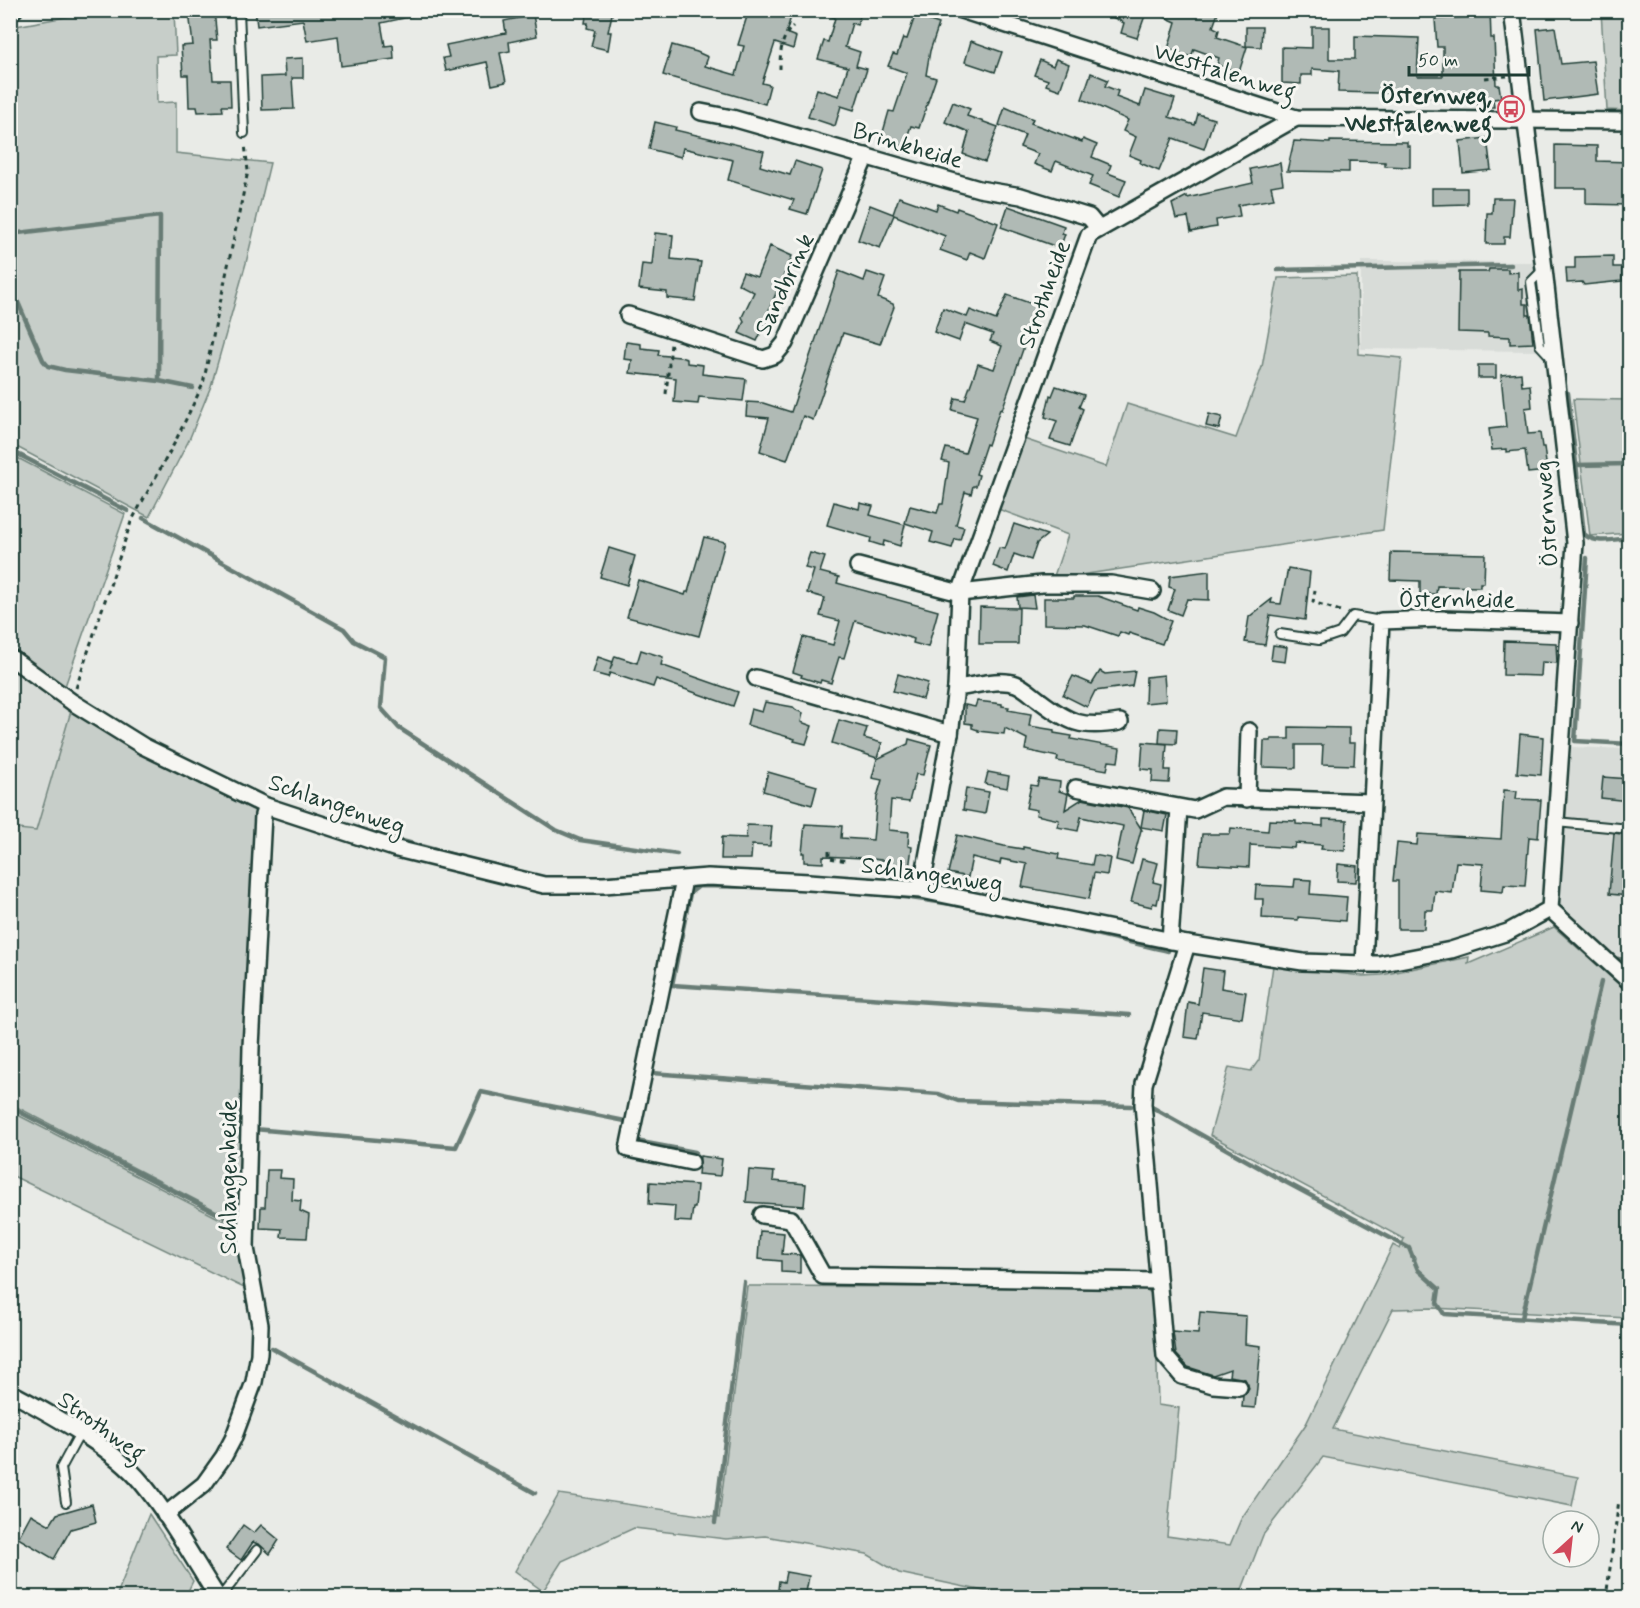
<svg xmlns="http://www.w3.org/2000/svg" width="1640" height="1608" font-family="Mynerve,sans-serif">
  <style>
    .built { fill: #d8dcd8 }
    .green { fill: #c7cec9; stroke: #73867e; stroke-width: 1.5 }
    .lines { fill: none; stroke-linecap: round; stroke-linejoin: round }
    .stream { stroke: #687c75; stroke-width: 4.5 }
    .building { fill: #b0bab5; stroke: #1f3d34; stroke-width: 1.5 }
    .service-casing { stroke: #1f3d34; stroke-width: 12 }
    .minor-casing { stroke: #1f3d34; stroke-width: 20 }
    .path { stroke: #1f3d34; stroke-width: 3; stroke-dasharray: 4.5 4.5; stroke-linecap: butt }
    .service { stroke: #f6f6f2; stroke-width: 8 }
    .minor { stroke: #f6f6f2; stroke-width: 15 }
    .labels { text-anchor: middle; stroke-width: 6; stroke-linejoin: round; paint-order: stroke }
    .street-label { font-size: 24px; fill: #1f3d34; stroke: #f6f6f2 }
    .poi-label { font-size: 24px; font-weight: bold; fill: #1f3d34; stroke: #f6f6f2; text-anchor: end }
  </style>
  <rect width="100%" height="100%" fill="#e9ebe7"/>
  <filter id="ink" filterUnits="userSpaceOnUse"><feTurbulence type="fractalNoise" baseFrequency=".0167" numOctaves="2"/><feDisplacementMap in="SourceGraphic" scale="12" xChannelSelector="R" yChannelSelector="G"/><feConvolveMatrix kernelMatrix="1 2 1 2 8 2 1 2 1" color-interpolation-filters="sRGB"/></filter>
  <g filter="url(#ink)">
    <g class="built">
      <polygon points="1361,261 1534,262 1543,351 1361,349"/>
      <polygon points="11,663 71,711 36,831 11,828"/>
      <polygon points="1571,747 1629,749 1629,957 1610,955 1561,909 1557,897"/>
    </g>
    <g class="green">
      <polygon points="104,10 174,11 176,55 156,56 157,103 176,102 176,153 270,163 246,263 211,386 189,440 149,517 11,444 11,27"/>
      <polygon points="1601,11 1629,11 1629,111 1607,110"/>
      <polygon points="1357,276 1359,354 1402,358 1383,530 1053,579 1068,535 998,509 1024,439 1106,467 1127,404 1236,438 1262,367 1278,278"/>
      <polygon points="1573,399 1629,400 1629,533 1590,536"/>
      <polygon points="10,454 125,514 64,689 11,648"/>
      <polygon points="71,711 140,754 255,811 240,1223 11,1104 10,828 36,831"/>
      <polygon points="1554,927 1629,993 1630,1306 1628,1318 1433,1308 1393,1309 1333,1429 1578,1477 1572,1506 1323,1457 1263,1535 1239,1597 1012,1597 899,1573 867,1554 765,1536 726,1539 634,1528 562,1561 543,1591 515,1571 559,1494 719,1518 747,1286 1144,1288 1155,1296 1158,1405 1179,1408 1167,1536 1230,1545 1241,1519 1306,1424 1393,1245 1400,1249 1404,1239 1210,1135 1229,1067 1251,1071 1259,1060 1273,966 1363,976 1382,975 1469,957 1468,964"/>
      <polygon points="10,1111 238,1228 248,1290 11,1175"/>
      <polygon points="149,1514 193,1581 185,1597 116,1597"/>
    </g>
    <g class="lines">
      <g class="stream">
        <polyline points="10,234 160,216 159,381"/>
        <polyline points="1277,270 1511,265"/>
        <polyline points="10,284 43,360 48,366 65,370 159,381 193,388"/>
        <path d="M1568,393l16,141c12,11 31,5 46,4"/>
        <polyline points="10,450 128,511"/>
        <polyline points="1576,465 1630,464"/>
        <polyline points="143,518 344,629 354,641 385,657 381,708 399,728 556,830 580,840 677,854"/>
        <polyline points="1587,558 1575,741 1630,744"/>
        <polyline points="365,831 458,856"/>
        <polyline points="596,878 632,875"/>
        <polyline points="767,887 699,886 690,893 672,985 1129,1015"/>
        <path d="M862,893c104,8 205,35 306,58"/>
        <polyline points="1618,959 1630,970"/>
        <polyline points="1618,959 1630,960"/>
        <polyline points="650,1077 651,1073 939,1094 958,1101 1131,1106"/>
        <polyline points="1150,1106 1276,1177 1409,1248 1418,1270 1439,1289 1437,1303 1444,1314 1630,1325"/>
        <polyline points="10,1107 236,1223"/>
        <polyline points="254,1129 456,1147 481,1092 625,1121"/>
        <polyline points="637,1138 636,1141 695,1152"/>
        <polyline points="1522,1318 1601,982"/>
        <polyline points="272,1348 535,1493"/>
        <polyline points="715,1523 744,1282"/>
      </g>
    </g>
    <g class="building">
      <polygon points="214,10 217,40 210,40 213,80 230,80 231,106 222,106 223,111 198,112 197,107 189,107 188,75 183,75 181,46 193,45 189,12"/>
      <polygon points="255,10 413,10 414,16 381,23 385,46 393,45 394,59 341,66 338,36 307,41 303,20 257,26"/>
      <polygon points="587,10 613,10 608,32 611,32 608,50 591,46 595,30 587,28 588,23 585,23"/>
      <polygon points="749,10 793,10 786,33 796,37 793,49 775,43 762,83 770,85 765,104 663,75 672,45 697,52 708,57 705,66 736,75 744,46 738,45"/>
      <polygon points="822,10 862,10 857,25 852,23 845,47 860,52 856,66 867,69 854,110 841,106 835,126 808,117 817,89 839,96 848,67 818,59 824,41 828,42 835,18 821,14"/>
      <polygon points="1099,10 1147,10 1137,38 1121,33 1124,23"/>
      <polygon points="1148,10 1184,10 1196,14 1197,10 1219,10 1213,27 1219,30 1217,37 1247,47 1239,72 1217,65 1219,58 1194,49 1191,57 1168,49 1176,22"/>
      <polygon points="1469,10 1490,10 1491,38 1494,38 1496,85 1499,85 1501,98 1493,99 1494,107 1478,107 1478,101 1444,101 1444,98 1417,97 1417,94 1338,92 1339,71 1312,69 1312,75 1301,75 1301,84 1282,83 1282,47 1312,48 1312,27 1329,27 1329,59 1355,59 1355,36 1419,38 1417,76 1443,76 1443,47 1437,47 1435,19 1470,17"/>
      <polygon points="533,15 537,36 509,42 510,51 500,53 506,82 492,85 487,62 446,71 443,58 449,57 446,45 506,33 504,21"/>
      <polygon points="915,16 939,24 930,51 926,75 936,78 919,128 911,126 904,146 881,139 889,111 894,112 907,73 888,66 893,54 897,55 903,38 907,39"/>
      <polygon points="1246,27 1262,27 1261,47 1246,46"/>
      <polygon points="1555,27 1561,64 1593,61 1598,94 1544,101 1537,29"/>
      <polygon points="971,41 1002,52 995,72 965,62"/>
      <polygon points="303,58 303,78 292,78 294,109 262,110 261,77 285,76 284,59"/>
      <polygon points="1056,59 1069,64 1060,90 1046,85 1048,80 1034,75 1040,60 1053,66"/>
      <polygon points="1091,73 1108,80 1105,86 1118,91 1116,97 1140,106 1145,90 1175,99 1169,117 1195,125 1198,114 1214,119 1204,149 1173,138 1159,171 1140,163 1141,160 1129,155 1136,137 1123,131 1128,120 1082,99"/>
      <polygon points="953,102 970,109 967,116 998,127 985,162 963,154 969,132 945,122"/>
      <polygon points="1005,107 1033,119 1031,123 1082,142 1083,139 1097,145 1092,157 1111,165 1108,173 1126,180 1119,197 1089,185 1093,176 1056,161 1052,171 1034,164 1038,154 1020,147 1025,135 999,125"/>
      <polygon points="655,122 676,127 675,130 764,151 760,166 790,175 795,161 822,170 807,214 790,209 794,200 728,180 733,160 683,148 681,157 649,149"/>
      <polygon points="1487,138 1491,170 1463,173 1460,141"/>
      <polygon points="1294,141 1330,143 1330,141 1407,142 1407,146 1410,146 1410,167 1385,166 1385,162 1349,161 1349,172 1287,171"/>
      <polygon points="1555,145 1597,146 1597,161 1629,162 1629,205 1586,204 1586,188 1555,188"/>
      <polygon points="1280,163 1283,184 1271,186 1274,199 1238,205 1240,216 1216,220 1217,227 1210,228 1191,232 1188,217 1176,219 1172,204 1187,196 1187,198 1253,183 1250,169"/>
      <polygon points="1432,188 1467,188 1467,204 1432,205"/>
      <polygon points="899,197 936,210 938,204 956,211 957,208 998,223 985,258 970,252 967,260 940,250 945,236 894,215 880,248 858,240 870,205 893,214"/>
      <polygon points="1493,198 1513,198 1510,237 1504,237 1504,244 1486,244 1487,213 1492,213"/>
      <polygon points="1008,206 1064,226 1062,233 1065,234 1060,248 1001,227"/>
      <polygon points="655,233 673,235 671,259 701,262 695,301 667,298 667,292 639,289 642,264 652,265"/>
      <polygon points="770,246 792,256 769,310 771,311 757,341 739,333 744,321 742,317 754,292 738,284 743,272 757,277"/>
      <polygon points="1613,256 1613,267 1622,267 1622,281 1584,285 1582,282 1567,283 1566,268 1575,268 1575,257"/>
      <polygon points="1489,269 1508,269 1508,273 1518,272 1518,290 1523,289 1523,304 1527,304 1527,315 1530,315 1533,343 1510,344 1510,337 1488,336 1488,333 1458,332 1459,272 1488,272"/>
      <polygon points="839,271 864,281 867,272 885,278 878,298 893,304 894,307 880,344 843,333 813,420 803,416 787,460 760,451 769,418 746,416 747,402 763,403 791,412"/>
      <polygon points="1007,295 1038,306 1002,410 1000,409 988,445 986,444 976,474 979,475 976,486 973,486 971,494 965,492 956,525 964,527 960,540 955,539 952,548 930,542 933,532 905,523 910,506 937,513 940,504 943,504 949,463 942,461 946,448 965,453 977,417 952,410 955,398 965,400 978,364 994,369 1002,346 990,341 993,334 965,324 959,341 934,332 943,308 967,317 970,310 996,320"/>
      <polygon points="626,342 641,344 641,348 659,350 658,355 680,357 687,359 687,363 703,365 702,374 746,379 743,401 699,397 698,404 674,402 676,378 630,373 632,360 624,359"/>
      <rect x="1478" y="365" width="18" height="13"/>
      <polygon points="1521,373 1522,386 1530,385 1532,407 1525,408 1528,434 1540,433 1542,447 1544,447 1547,471 1528,473 1525,450 1507,452 1507,449 1492,450 1489,429 1506,427 1501,375"/>
      <polygon points="1056,386 1084,395 1079,407 1083,409 1070,446 1050,440 1057,421 1045,417 1050,395 1052,396"/>
      <polygon points="1209,414 1222,417 1219,429 1206,426"/>
      <polygon points="834,502 859,509 860,503 873,506 870,515 905,525 900,546 884,541 883,546 870,542 871,538 827,525"/>
      <polygon points="1014,524 1047,535 1037,543 1031,560 1014,554 1008,572 993,566 999,548 1005,549"/>
      <polygon points="704,537 725,542 699,636 627,617 638,580 685,595 686,592 688,592"/>
      <polygon points="609,548 635,556 627,585 600,577"/>
      <polygon points="1393,552 1485,554 1484,583 1480,583 1480,587 1437,586 1436,594 1420,594 1420,581 1390,580 1391,553"/>
      <polygon points="810,553 825,557 820,572 839,577 837,583 938,611 928,647 913,643 914,639 855,621 844,658 839,657 831,683 821,680 820,683 801,677 802,675 793,672 803,637 833,645 840,621 820,616 825,598 807,593 814,570 805,568"/>
      <polygon points="1288,568 1310,572 1305,620 1270,615 1265,645 1245,642 1249,617 1272,599 1271,603 1281,604"/>
      <polygon points="1209,571 1209,600 1187,599 1181,615 1168,610 1175,589 1169,587 1170,576"/>
      <polygon points="1033,595 1035,608 1018,607 1017,597"/>
      <polygon points="1074,596 1098,596 1137,610 1138,607 1154,612 1171,621 1162,644 1129,633 1128,635 1120,632 1118,636 1085,625 1044,624 1044,598 1074,598"/>
      <polygon points="980,607 1019,608 1018,644 979,644"/>
      <polygon points="1504,641 1556,643 1557,663 1542,662 1541,676 1503,675"/>
      <polygon points="1273,645 1287,647 1285,662 1271,660"/>
      <polygon points="641,650 663,657 661,665 738,692 733,706 656,679 653,687 610,673 608,677 593,673 598,657 613,662 610,670 615,656 637,663"/>
      <polygon points="1100,671 1105,674 1135,671 1132,686 1095,691 1087,707 1063,695 1073,676 1092,684"/>
      <polygon points="898,674 928,683 923,699 893,691"/>
      <polygon points="1164,675 1166,701 1145,703 1146,677"/>
      <polygon points="977,701 1002,704 1002,706 1009,707 1008,710 1031,714 1029,726 1054,730 1054,733 1072,736 1071,739 1120,748 1118,762 1109,761 1107,770 1057,761 1058,757 1025,750 1027,739 1005,728 1004,734 978,731 978,730 972,728 972,724 965,723 965,705 975,707"/>
      <polygon points="765,702 793,707 796,710 803,713 801,722 812,726 806,744 794,741 795,739 747,725 751,709 762,712"/>
      <polygon points="839,720 867,728 864,738 882,743 877,758 832,743"/>
      <polygon points="1289,727 1349,728 1349,743 1355,743 1354,765 1322,764 1323,745 1296,745 1296,768 1263,767 1264,741 1271,741 1271,739 1289,739"/>
      <polygon points="1160,728 1177,729 1176,744 1159,743"/>
      <polygon points="1520,734 1543,737 1541,775 1517,773"/>
      <polygon points="909,739 931,745 923,775 916,774 909,802 891,800 889,830 909,832 908,846 912,847 909,869 890,867 890,861 863,858 823,856 823,863 804,862 804,853 802,853 805,824 842,826 841,838 873,840 877,797 882,780 872,778 877,759 908,744"/>
      <polygon points="1143,742 1167,744 1165,770 1170,770 1169,783 1152,782 1153,770 1141,769"/>
      <polygon points="768,772 817,786 812,805 763,791"/>
      <polygon points="988,772 1009,776 1007,788 985,784"/>
      <polygon points="1603,777 1629,779 1629,801 1601,798"/>
      <polygon points="1039,779 1060,782 1059,791 1068,794 1065,810 1082,799 1128,808 1142,830 1141,830 1132,864 1116,860 1123,826 1081,817 1078,831 1057,827 1059,820 1036,815 1037,810 1026,808 1031,785 1037,786"/>
      <polygon points="966,788 989,792 985,814 963,810"/>
      <polygon points="1504,790 1517,791 1516,799 1541,800 1538,838 1529,837 1525,886 1504,885 1503,892 1481,890 1483,864 1456,862 1452,893 1435,891 1433,910 1425,910 1424,929 1398,929 1398,881 1393,881 1397,843 1417,845 1418,834 1501,839"/>
      <polygon points="1144,810 1167,815 1164,831 1141,827"/>
      <polygon points="1323,819 1347,820 1345,851 1321,849 1322,845 1295,843 1294,848 1250,845 1249,867 1199,864 1202,834 1230,834 1231,828 1268,831 1269,820 1296,821 1296,824 1323,826"/>
      <polygon points="747,825 772,826 770,846 752,845 751,859 721,859 722,837 746,838"/>
      <polygon points="1614,833 1629,835 1629,896 1609,894"/>
      <polygon points="957,835 1004,846 1023,849 1023,847 1059,854 1058,859 1092,865 1094,855 1110,858 1107,875 1094,873 1089,899 1022,887 1027,864 1001,859 1000,864 972,857 968,877 948,873"/>
      <polygon points="1142,859 1158,863 1153,882 1161,884 1157,904 1153,903 1152,907 1131,902"/>
      <polygon points="1338,864 1357,866 1356,882 1337,881"/>
      <polygon points="1295,879 1311,880 1310,894 1347,897 1345,921 1298,917 1298,920 1262,918 1263,899 1255,899 1256,885 1294,887"/>
      <polygon points="1203,968 1223,971 1221,988 1246,992 1242,1018 1202,1012 1198,1039 1184,1037 1188,1002 1198,1004"/>
      <polygon points="700,1156 722,1159 720,1176 698,1174"/>
      <polygon points="267,1170 280,1170 279,1178 293,1179 292,1200 301,1201 300,1211 309,1215 307,1238 281,1237 282,1229 260,1228 261,1207 265,1207"/>
      <polygon points="749,1170 774,1172 773,1181 806,1184 804,1206 746,1202"/>
      <polygon points="650,1182 697,1185 695,1208 693,1208 691,1222 674,1221 675,1206 649,1204"/>
      <polygon points="760,1231 784,1233 782,1254 800,1255 800,1273 781,1272 781,1261 758,1259"/>
      <polygon points="1200,1312 1246,1316 1245,1344 1261,1346 1255,1408 1242,1407 1243,1396 1249,1388 1245,1379 1229,1376 1230,1369 1213,1375 1188,1367 1176,1354 1173,1332 1198,1334"/>
      <polygon points="92,1504 96,1522 71,1529 54,1559 18,1538 31,1514 50,1525 57,1514"/>
      <polygon points="243,1525 254,1533 261,1525 279,1540 270,1554 260,1545 253,1542 241,1560 226,1549"/>
      <polygon points="786,1572 809,1576 805,1598 777,1598 779,1581 784,1582"/>
    </g>
    <g class="lines">
      <defs>
        <g id="service">
          <polyline points="239,10 244,133"/>
          <polyline points="1544,269 1531,282 1540,345 1552,358"/>
          <polyline points="1280,634 1319,640 1340,633 1353,616 1381,621"/>
          <polyline points="10,755 13,759 10,770"/>
          <polyline points="1556,822 1630,829"/>
          <polyline points="66,1502 61,1468 80,1433"/>
          <polyline points="220,1598 257,1550"/>
        </g>
        <g id="minor">
          <polyline points="961,10 1296,118 1630,121"/>
          <polyline points="1512,10 1544,269 1575,543 1550,909 1630,982"/>
          <polyline points="10,11 14,10"/>
          <polyline points="701,112 732,118 979,189 1021,196 1089,217 1099,229"/>
          <polyline points="628,315 763,359 775,355 785,343 866,156"/>
          <polyline points="858,566 960,593 1042,584 1111,584 1152,591"/>
          <polyline points="10,657 72,702 143,746 266,806 397,849 544,885 604,885 708,877 809,882 921,890 1187,944 1303,962 1364,964 1379,964 1451,950 1508,932 1550,909"/>
          <polyline points="756,678 950,734"/>
          <path d="M956,688c18,-2 43,-10 60,-4 8,3 16,11 23,16 30,23 43,29 81,22"/>
          <polyline points="1076,788 1195,810 1223,797 1371,802"/>
          <polyline points="1247,799 1249,731"/>
          <polyline points="684,880 628,1149 691,1162"/>
          <polyline points="921,890 950,734 956,688 960,593 1089,235 1296,118"/>
          <polyline points="1170,941 1179,808"/>
          <polyline points="1187,944 1144,1084 1143,1104 1165,1356 1182,1376 1213,1385 1239,1387"/>
          <polyline points="1364,964 1381,621 1440,619 1570,623"/>
          <polyline points="762,1215 791,1219 823,1276 1158,1281"/>
          <path d="M10,1392c43,24 100,53 132,91 29,35 51,76 76,115"/>
          <polyline points="165,1515 204,1484 224,1456 233,1439 254,1382 259,1354 260,1325 246,1248 251,1047 263,815 266,806"/>
        </g>
      </defs>
      <use href="#service" class="service-casing"/>
      <use href="#minor" class="minor-casing"/>
      <g class="path">
        <path d="M780,69c0,-16 1,-32 13,-43"/>
        <polyline points="1485,78 1507,76"/>
        <polyline points="666,394 671,344"/>
        <polyline points="1315,590 1313,602 1343,612"/>
        <polyline points="76,688 131,522 174,444 203,384 248,171 245,144"/>
        <polyline points="829,851 829,858 847,861"/>
        <polyline points="1606,1598 1619,1500"/>
      </g>
      <use href="#service" class="service"/>
      <use href="#minor" class="minor"/>
    </g>
  </g>
  <defs>
    <symbol id="bus-ring" viewBox="-11 -11 22 22"><circle r="9.5" fill="#f6f6f2" stroke="#d1495b" stroke-width="1.5"/><path d="M-5-6H5V4H4V6H2V4H-2V6H-4V4H-5ZM-3.5-4V0h7V-4ZM-3.5 1.2v1.5H-2V1.2ZM2 1.2v1.5H3.5V1.2Z" fill="#d1495b"/></symbol>
  </defs>
  <g fill-rule="evenodd">
    <use href="#bus-ring" x="1496" y="94" width="30" height="30"/>
  </g>
  <g class="labels">
    <g class="street-label">
      <text transform="translate(1225 71) rotate(17)" y="8">Westfalenweg</text>
      <text transform="translate(908 145) rotate(16)" y="8">Brinkheide</text>
      <text transform="translate(784 284) rotate(-65)" y="8">Sandbrink</text>
      <text transform="translate(1044 294) rotate(-70)" y="8">Strothheide</text>
      <text transform="translate(1546 514) rotate(-94)" y="8">Östernweg</text>
      <text x="1457" y="607">Östernheide</text>
      <text transform="translate(337 804) rotate(19)" y="8">Schlangenweg</text>
      <text transform="translate(932 874) rotate(8)" y="8">Schlangenweg</text>
      <text transform="translate(228 1177) rotate(-90)" y="8">Schlangenheide</text>
      <text transform="translate(102 1426) rotate(36)" y="8">Strothweg</text>
    </g>
    <g class="poi-label">
      <text x="1492" y="103">Östernweg,<tspan x="1492" dy="28">Westfalenweg</tspan></text>
    </g>
  </g>
  <rect width="1640" height="1608" fill="none" stroke="#f6f6f2" stroke-width="36"/>
  <rect x="18" y="18" width="1604" height="1572" fill="none" stroke="#1f3d34" stroke-width="2" filter="url(#ink)"/>
  <g transform="translate(1571 1539) rotate(27)"><circle r="28" fill="#f6f6f2" stroke="#a0aca6" stroke-width="1.5"/>
  <path d="M0-4.5L10 22L0 15L-10 22Z" fill="#d1495b"/>
  <text y="-9" font-size="16" font-weight="bold" text-anchor="middle" fill="#1f3d34">N</text>
  </g>
  <path d="M1409 66v9h120v-9" fill="none" stroke="#1f3d34" stroke-width="3"/>
  <text x="1418" y="66" font-size="18" fill="#1f3d34" stroke="#f6f6f2" stroke-width="4.5" paint-order="stroke">50 m</text>
</svg>
